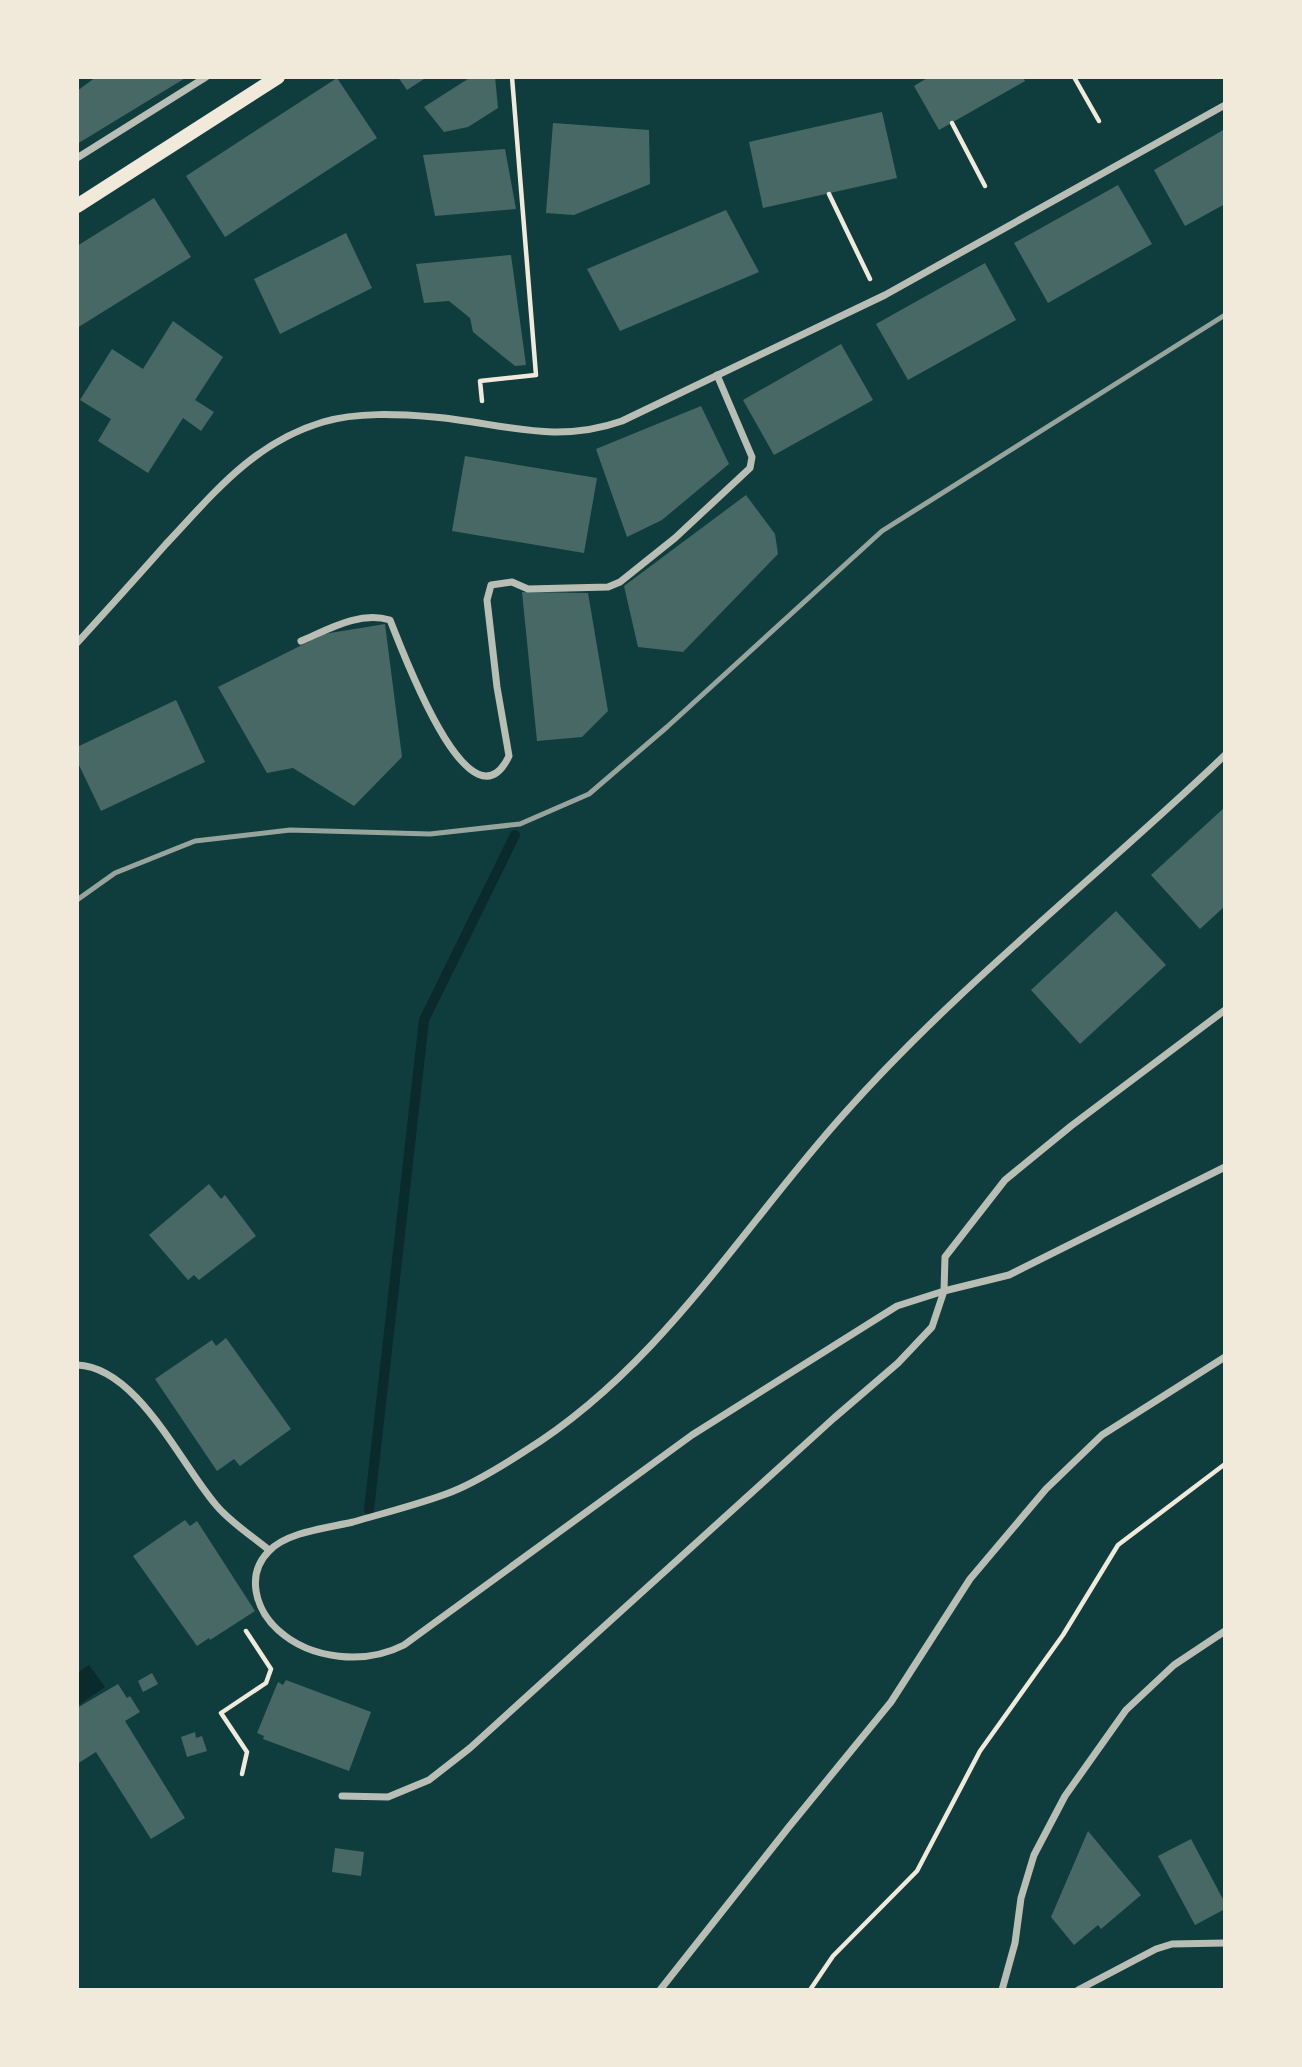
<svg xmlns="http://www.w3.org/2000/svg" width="1302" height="2067" font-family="Figtree,sans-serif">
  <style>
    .water { fill: #0a2a2b }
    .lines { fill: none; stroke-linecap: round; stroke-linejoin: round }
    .stream { stroke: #0a2a2b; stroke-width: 10 }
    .building { fill: #486865 }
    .path { stroke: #f1e9da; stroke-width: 4.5 }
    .minor { stroke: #b8beb3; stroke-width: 7 }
    .secondary { stroke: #f1e9da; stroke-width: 14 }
    .rail { stroke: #97a49c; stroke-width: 5 }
  </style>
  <rect width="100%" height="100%" fill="#0f3d3e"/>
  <polygon class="water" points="89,1665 105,1687 77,1706 77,1673"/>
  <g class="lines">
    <polyline class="stream" points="369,1510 424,1020 515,835"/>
  </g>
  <g class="building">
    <polygon points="96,77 187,77 77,144 77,91"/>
    <polygon points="398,77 427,77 407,90"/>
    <polygon points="471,77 495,77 498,108 468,127 444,132 424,107"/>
    <polygon points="929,77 1023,77 1025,81 939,130 914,86"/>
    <polygon points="337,78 377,138 225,237 186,176"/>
    <polygon points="882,112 897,178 763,208 749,142"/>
    <polygon points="553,123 649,130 650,184 574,215 546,213"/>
    <polygon points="1225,129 1225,204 1185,226 1154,170"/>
    <polygon points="505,149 516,209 435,216 423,155"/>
    <polygon points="1118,185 1152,244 1048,303 1014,243"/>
    <polygon points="154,198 191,257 77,328 77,246"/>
    <polygon points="726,210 759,272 620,331 587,269"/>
    <polygon points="346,233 372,288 280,334 254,279"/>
    <polygon points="511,255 526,365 515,366 473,332 470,318 449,301 424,303 416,264"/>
    <polygon points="985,263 1016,320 908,380 876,324"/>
    <polygon points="173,321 223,357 195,400 214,412 201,431 183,418 148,473 98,441 111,419 80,400 112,349 143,369"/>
    <polygon points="841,344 873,400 774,455 743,400"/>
    <polygon points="701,406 729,464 662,520 627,537 596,449"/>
    <polygon points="465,456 597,478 584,553 452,531"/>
    <polygon points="746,495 775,534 778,554 683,652 638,647 624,586"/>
    <polygon points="522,592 588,593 608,711 582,737 537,741"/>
    <polygon points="385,624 402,757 354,806 293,768 267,773 218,687 324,634"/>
    <polygon points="176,700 205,762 101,811 77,761 77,747"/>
    <polygon points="1225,807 1225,906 1200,929 1151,875"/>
    <polygon points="1116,911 1166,965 1080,1044 1031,990"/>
    <polygon points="209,1184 221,1199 225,1195 256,1236 199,1280 194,1275 188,1280 149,1235"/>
    <polygon points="226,1338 291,1429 240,1466 234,1459 217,1471 155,1379 212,1340 216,1346"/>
    <polygon points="185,1520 190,1526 197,1521 255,1611 210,1640 209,1638 197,1646 133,1556"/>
    <polygon points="152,1673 158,1684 143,1692 138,1681"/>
    <polygon points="286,1680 371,1712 349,1771 263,1739 264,1736 257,1733 278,1682 283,1685"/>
    <polygon points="118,1684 127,1698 130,1696 140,1712 125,1721 185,1818 151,1839 96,1752 77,1764 77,1708"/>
    <polygon points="195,1732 196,1738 202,1736 207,1751 187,1757 181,1737"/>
    <polygon points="1088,1831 1141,1895 1101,1929 1098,1925 1074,1945 1051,1917"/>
    <polygon points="1191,1839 1225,1903 1225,1909 1195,1925 1158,1856"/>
    <polygon points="335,1848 364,1852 361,1876 332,1872"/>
  </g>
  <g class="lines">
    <g class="path">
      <polyline points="1074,77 1099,121"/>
      <polyline points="952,123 985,186"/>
      <polyline points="829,194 870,279"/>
      <polyline points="482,401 480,381 536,375 512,77"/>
      <polyline points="242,1774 247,1752 221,1713 266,1683 271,1669 246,1631"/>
      <polyline points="810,1990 833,1956 917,1871 980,1751 1063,1635 1118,1545 1225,1464"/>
    </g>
    <g class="minor">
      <polyline points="77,158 206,77"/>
      <path d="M301,641c28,-12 58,-30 89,-21 10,24 80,218 119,136l-12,-69 -10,-87 4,-15 21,-3 16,7 80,-2 12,-5 55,-44 75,-70 2,-11 -35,-82"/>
      <path d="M77,643c30,-33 60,-66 89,-99 48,-51 87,-101 157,-122 34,-10 75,-8 111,-5 68,6 120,28 188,4l263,-126 340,-190"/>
      <path d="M1225,755c-126,121 -266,229 -382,360 -103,115 -184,253 -318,336 -23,15 -54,34 -79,43 -30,11 -62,19 -93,28 -26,6 -66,10 -84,29 -24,24 -13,59 9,79 33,30 87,35 126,15l288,-210 205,-129 47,-15 65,-16 216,-108"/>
      <path d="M77,1365c60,2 103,98 139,140 14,17 36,31 53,45"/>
      <polyline points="342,1796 388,1797 429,1780 470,1748 834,1418 898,1363 932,1327 944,1291 945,1257 1005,1180 1071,1126 1225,1010"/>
      <polyline points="660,1990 788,1828 891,1702 970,1579 1046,1489 1102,1435 1225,1357"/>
      <polyline points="1002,1990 1015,1943 1021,1898 1034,1855 1065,1796 1126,1710 1174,1665 1225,1631"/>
      <polyline points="1078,1990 1156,1949 1172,1944 1225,1943"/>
    </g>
    <polyline class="secondary" points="77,206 278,77"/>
    <polyline class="rail" points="77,900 115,873 195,841 290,830 430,834 520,824 589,794 667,727 882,531 1225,315"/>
  </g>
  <rect width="1302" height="2067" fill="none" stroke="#f1e9da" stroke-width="158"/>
</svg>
